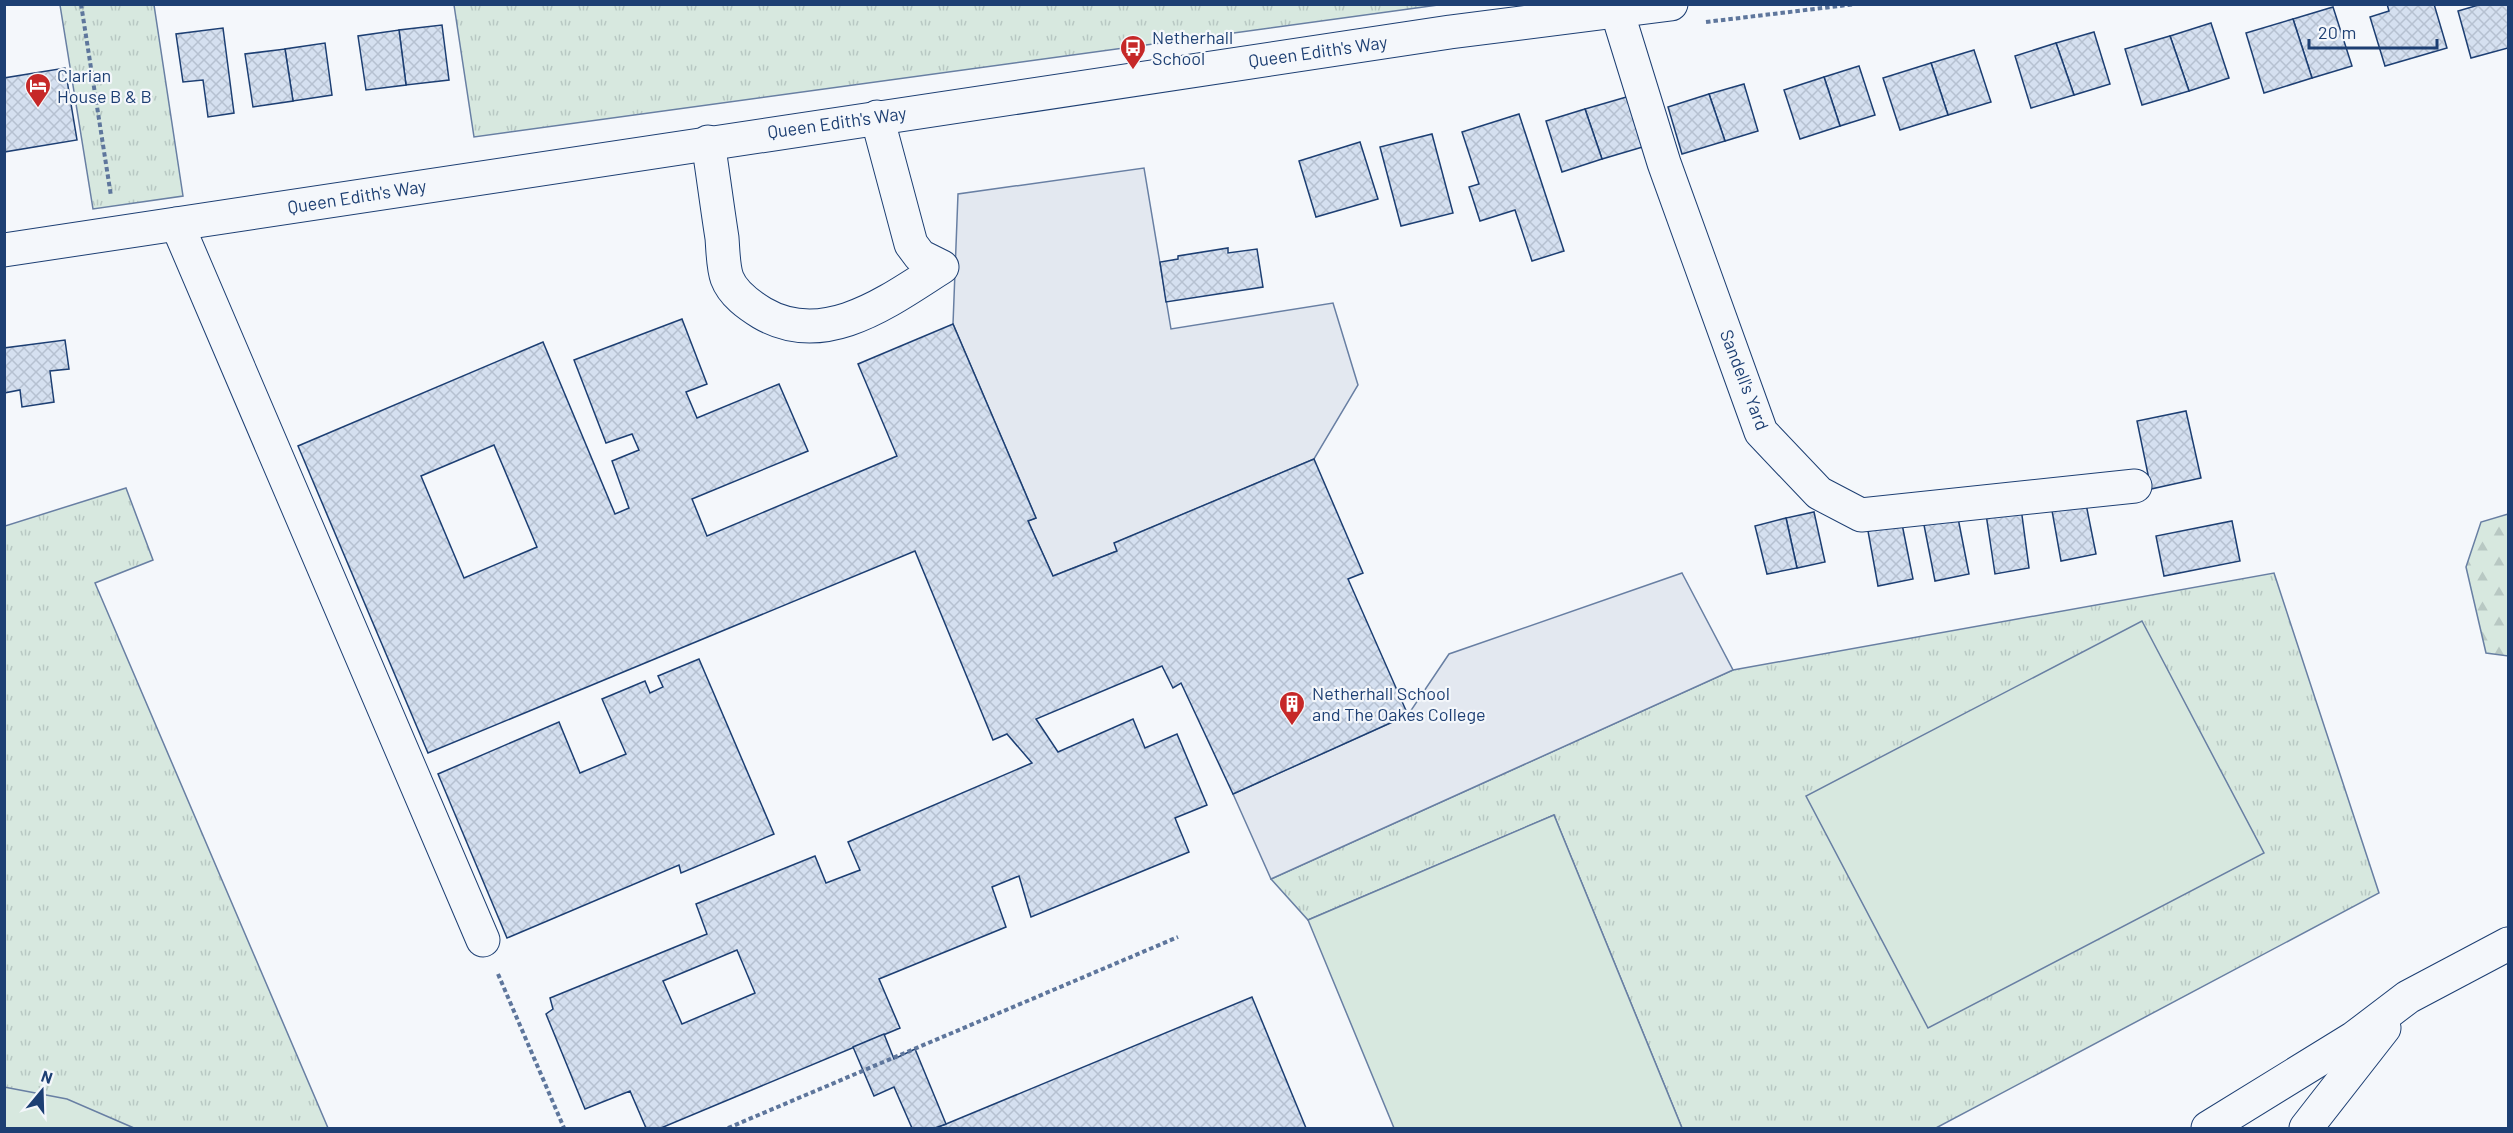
<svg xmlns="http://www.w3.org/2000/svg" width="2513" height="1133" font-family="Barlow,sans-serif">
  <style>
    .forest { fill: url(#forest-firs); stroke: #687fa3; stroke-width: 1.5 }
    .park { fill: url(#park-tufts); stroke: #687fa3; stroke-width: 1.5 }
    .pitch { fill: #d7e8df; stroke: #687fa3; stroke-width: 1.5 }
    .parking { fill: #e3e8f0; stroke: #687fa3; stroke-width: 1.5 }
    .building { fill: url(#building-cross-hatch); stroke: #1d3f73; stroke-width: 1.5; fill-rule: evenodd }
    .lines { fill: none; stroke-linecap: round; stroke-linejoin: round }
    .minor-casing { stroke: #1d3f73; stroke-width: 35 }
    .path { stroke: #5e769c; stroke-width: 4; stroke-dasharray: 4.5 3; stroke-linecap: butt }
    .minor { stroke: #f4f7fb; stroke-width: 33 }
    .labels { text-anchor: middle; stroke-width: 4.5; stroke-linejoin: round; paint-order: stroke }
    .poi-label { font-size: 18px; fill: #1d3f73; stroke: #f4f7fb; text-anchor: start }
    .street-label { font-size: 18px; fill: #1d3f73; stroke: #f4f7fb }
  </style>
  <defs>
    <pattern id="forest-firs" width="22" height="20" patternUnits="userSpaceOnUse" patternTransform="scale(1.5)"><rect width="22" height="20" fill="#d7e8df"/><path d="M5 1l3.5 6h-7zM16 11l3.5 6h-7z" fill="#b8c8c3"/></pattern>
    <pattern id="park-tufts" width="24" height="20" patternUnits="userSpaceOnUse" patternTransform="scale(1.5)"><rect width="24" height="20" fill="#d7e8df"/><path d="M3 7l-1-3M5 7V3M7 7l1-3M15 17l-1-3M17 17v-4M19 17l1-3" fill="none" stroke="#b8c8c3"/></pattern>
    <pattern id="building-cross-hatch" width="8" height="8" patternUnits="userSpaceOnUse" patternTransform="scale(1.5)"><rect width="8" height="8" fill="#d5e0f0"/><path d="M0 0l8 8M0 8l8-8" fill="none" stroke="#b6c1d1"/></pattern>
  </defs>
  <rect width="100%" height="100%" fill="#f4f7fb"/>
  <polygon class="forest" points="2508,514 2508,656 2486,653 2466,567 2481,522"/>
  <g class="park">
    <polygon points="60,5 154,5 183,196 93,209"/>
    <polygon points="454,5 454,4 1438,5 474,137"/>
    <polygon points="126,488 153,560 95,583 328,1128 5,1128 5,526"/>
    <polygon points="2274,573 2379,893 1936,1128 1682,1128 1554,815 1308,920 1271,879 1733,670"/>
  </g>
  <g class="pitch">
    <polygon points="2142,621 2264,853 1928,1028 1806,796"/>
    <polygon points="1554,815 1682,1128 1394,1128 1308,920"/>
    <polygon points="4,1087 67,1099 134,1128 5,1128"/>
  </g>
  <g class="parking">
    <polygon points="1144,168 1171,329 1333,303 1358,385 1314,459 1115,543 1117,551 1053,576 1028,521 1036,518 953,324 958,194"/>
    <polygon points="1682,573 1733,670 1271,879 1233,794 1408,715 1449,654"/>
  </g>
  <g class="building">
    <polygon points="2387,4 2434,4 2447,48 2385,66 2370,17 2389,11"/>
    <polygon points="2482,4 2508,4 2508,48 2471,58 2458,11"/>
    <polygon points="2333,7 2352,66 2312,78 2293,19"/>
    <polygon points="2293,19 2312,78 2264,93 2246,33"/>
    <polygon points="2211,23 2229,78 2189,91 2170,36"/>
    <polygon points="442,25 449,80 406,85 399,30"/>
    <polygon points="223,28 234,113 208,117 203,80 183,82 176,34"/>
    <polygon points="399,30 406,85 366,90 358,36"/>
    <polygon points="2094,32 2110,84 2074,95 2056,43"/>
    <polygon points="2170,36 2189,91 2142,105 2125,49"/>
    <polygon points="325,43 332,95 293,101 285,49"/>
    <polygon points="2056,43 2074,95 2031,108 2015,56"/>
    <polygon points="285,49 293,101 253,107 245,54"/>
    <polygon points="1974,50 1991,102 1948,115 1931,63"/>
    <polygon points="1931,63 1948,115 1900,130 1883,78"/>
    <polygon points="1859,66 1875,115 1840,126 1824,77"/>
    <polygon points="65,68 77,140 4,152 4,78"/>
    <polygon points="1824,77 1840,126 1800,139 1784,90"/>
    <polygon points="1744,84 1758,131 1725,141 1709,94"/>
    <polygon points="1709,94 1725,141 1682,154 1668,107"/>
    <polygon points="1630,96 1646,146 1602,159 1585,109"/>
    <polygon points="1585,109 1602,159 1562,172 1546,121"/>
    <polygon points="1519,114 1564,251 1532,261 1515,210 1480,221 1469,187 1479,184 1462,132"/>
    <polygon points="1432,134 1453,213 1401,226 1380,147"/>
    <polygon points="1360,142 1378,199 1316,217 1299,161"/>
    <polygon points="1228,248 1228,253 1257,249 1263,287 1166,302 1160,262 1178,259 1178,256"/>
    <path d="M682,319l25,65 -21,8 11,26 82,-34 29,67 -116,48 15,37 190,-80 -39,-92 95,-40 83,194 -8,3 25,55 64,-25 -3,-8 200,-84 49,114 -15,6 60,136 -175,79 -52,-111 -8,5 -11,-22 -126,53 22,33 75,-33 12,29 32,-14 30,71 -32,13 14,34 -158,65 -12,-41 -27,11 14,40 -127,52 21,49 -239,100h-15l-16,-37 -45,18 -39,-95 7,-5 -3,-11 157,-64 -11,-30 119,-48 11,27 34,-13 -12,-28 184,-79 -25,-29 -14,6 -78,-189 -487,202 -130,-307 245,-104 72,172 14,-6 -17,-47 27,-11 -7,-16 -26,9 -32,-83zM494,445l43,102 -73,31 -43,-102zM737,950l18,43 -73,31 -19,-43z"/>
    <polygon points="65,340 69,369 50,371 54,402 22,407 20,390 4,393 4,348"/>
    <polygon points="2186,411 2201,478 2151,489 2137,421"/>
    <polygon points="2085,499 2096,554 2061,561 2051,505"/>
    <polygon points="2021,508 2029,568 1995,574 1986,514"/>
    <polygon points="1814,512 1825,562 1797,568 1786,518"/>
    <polygon points="1786,518 1797,568 1767,574 1755,526"/>
    <polygon points="1958,518 1969,574 1935,581 1924,525"/>
    <polygon points="2232,521 2240,561 2164,576 2156,536"/>
    <polygon points="1902,524 1913,579 1878,586 1868,531"/>
    <polygon points="699,659 774,834 681,873 679,865 507,938 438,774 559,722 580,773 626,754 602,699 645,681 650,693 663,687 658,676"/>
    <polygon points="1252,997 1306,1128 935,1128 946,1124"/>
    <polygon points="884,1034 894,1059 915,1049 946,1124 935,1128 912,1128 894,1087 874,1096 853,1047"/>
  </g>
  <g class="lines">
    <defs>
      <g id="minor">
        <polyline points="1617,11 1664,163 1761,432 1819,493 1861,515 2135,486"/>
        <path d="M708,142c5,32 9,64 14,96 1,12 1,29 5,40 6,16 22,27 35,35 63,37 128,-13 180,-46l-22,-11 -9,-12 -34,-127"/>
        <polyline points="177,224 483,940"/>
        <polyline points="4,250 1450,32 1671,4"/>
        <polyline points="2208,1128 2354,1038 2408,997 2508,944"/>
        <polyline points="2306,1128 2384,1028"/>
      </g>
    </defs>
    <use href="#minor" class="minor-casing"/>
    <g class="path">
      <polyline points="81,4 111,196"/>
      <polyline points="1706,22 1856,4"/>
      <polyline points="498,974 564,1128"/>
      <polyline points="728,1128 1178,937"/>
    </g>
    <use href="#minor" class="minor"/>
  </g>
  <defs>
    <symbol id="bus-pin" viewBox="-11 -11 22 30"><path d="M0 17L-7.5 6A9.5 9.5 0 1 1 7.5 6Z" fill="#c62828" stroke="#f4f7fb"/><path d="M-5-6H5V4H4V6H2V4H-2V6H-4V4H-5ZM-3.5-4V0h7V-4ZM-3.5 1.2v1.5H-2V1.2ZM2 1.2v1.5H3.5V1.2Z" fill="#fff"/></symbol>
    <symbol id="hotel-pin" viewBox="-11 -11 22 30"><path d="M0 17L-7.5 6A9.5 9.5 0 1 1 7.5 6Z" fill="#c62828" stroke="#f4f7fb"/><path d="M-6-4.5h1.5V1H6V5H4.5V3h-9V5H-6ZM-4 0a1.8 1.8 0 1 1 3.6 0ZM.5 0V-2.5h3Q6-2.5 6 0Z" fill="#fff"/></symbol>
    <symbol id="building-pin" viewBox="-11 -11 22 30"><path d="M0 17L-7.5 6A9.5 9.5 0 1 1 7.5 6Z" fill="#c62828" stroke="#f4f7fb"/><path d="M-4-6H4V6H1V3H-1V6H-4ZM-2.5-4.3h1.7v1.8h-1.7ZM.8-4.3h1.7v1.8H.8ZM-2.5-1h1.7V.8h-1.7ZM.8-1h1.7V.8H.8Z" fill="#fff"/></symbol>
  </defs>
  <g fill-rule="evenodd">
    <use href="#bus-pin" x="1118" y="33" width="30" height="40"/>
    <use href="#hotel-pin" x="23" y="71" width="30" height="40"/>
    <use href="#building-pin" x="1277" y="689" width="30" height="40"/>
  </g>
  <g class="labels">
    <g class="poi-label">
      <text x="1152" y="44">Netherhall<tspan x="1152" dy="21">School</tspan></text>
      <text x="57" y="82">Clarian<tspan x="57" dy="21">House B &amp; B</tspan></text>
      <text x="1312" y="700">Netherhall School<tspan x="1312" dy="21">and The Oakes College</tspan></text>
    </g>
    <g class="street-label">
      <text transform="translate(1318 52) rotate(-8)" y="6">Queen Edith's Way</text>
      <text transform="translate(837 123) rotate(-8)" y="6">Queen Edith's Way</text>
      <text transform="translate(357 197) rotate(-9)" y="6">Queen Edith's Way</text>
      <text transform="translate(1744 380) rotate(69)" y="6">Sandell's Yard</text>
    </g>
  </g>
  <rect width="2513" height="1133" fill="none" stroke="#1d3f73" stroke-width="12"/>
  <g transform="translate(42 1091) rotate(19)" stroke="#f4f7fb" stroke-width="4.5" paint-order="stroke">
  <path d="M0-4.5L10 22L0 15L-10 22Z" fill="#1d3f73"/>
  <text y="-9" font-size="16" font-weight="bold" text-anchor="middle" fill="#1d3f73">N</text>
  </g>
  <path d="M2309 39v9h128v-9" fill="none" stroke="#1d3f73" stroke-width="3"/>
  <text x="2318" y="39" font-size="18" fill="#1d3f73" stroke="#f4f7fb" stroke-width="4.5" paint-order="stroke">20 m</text>
</svg>
